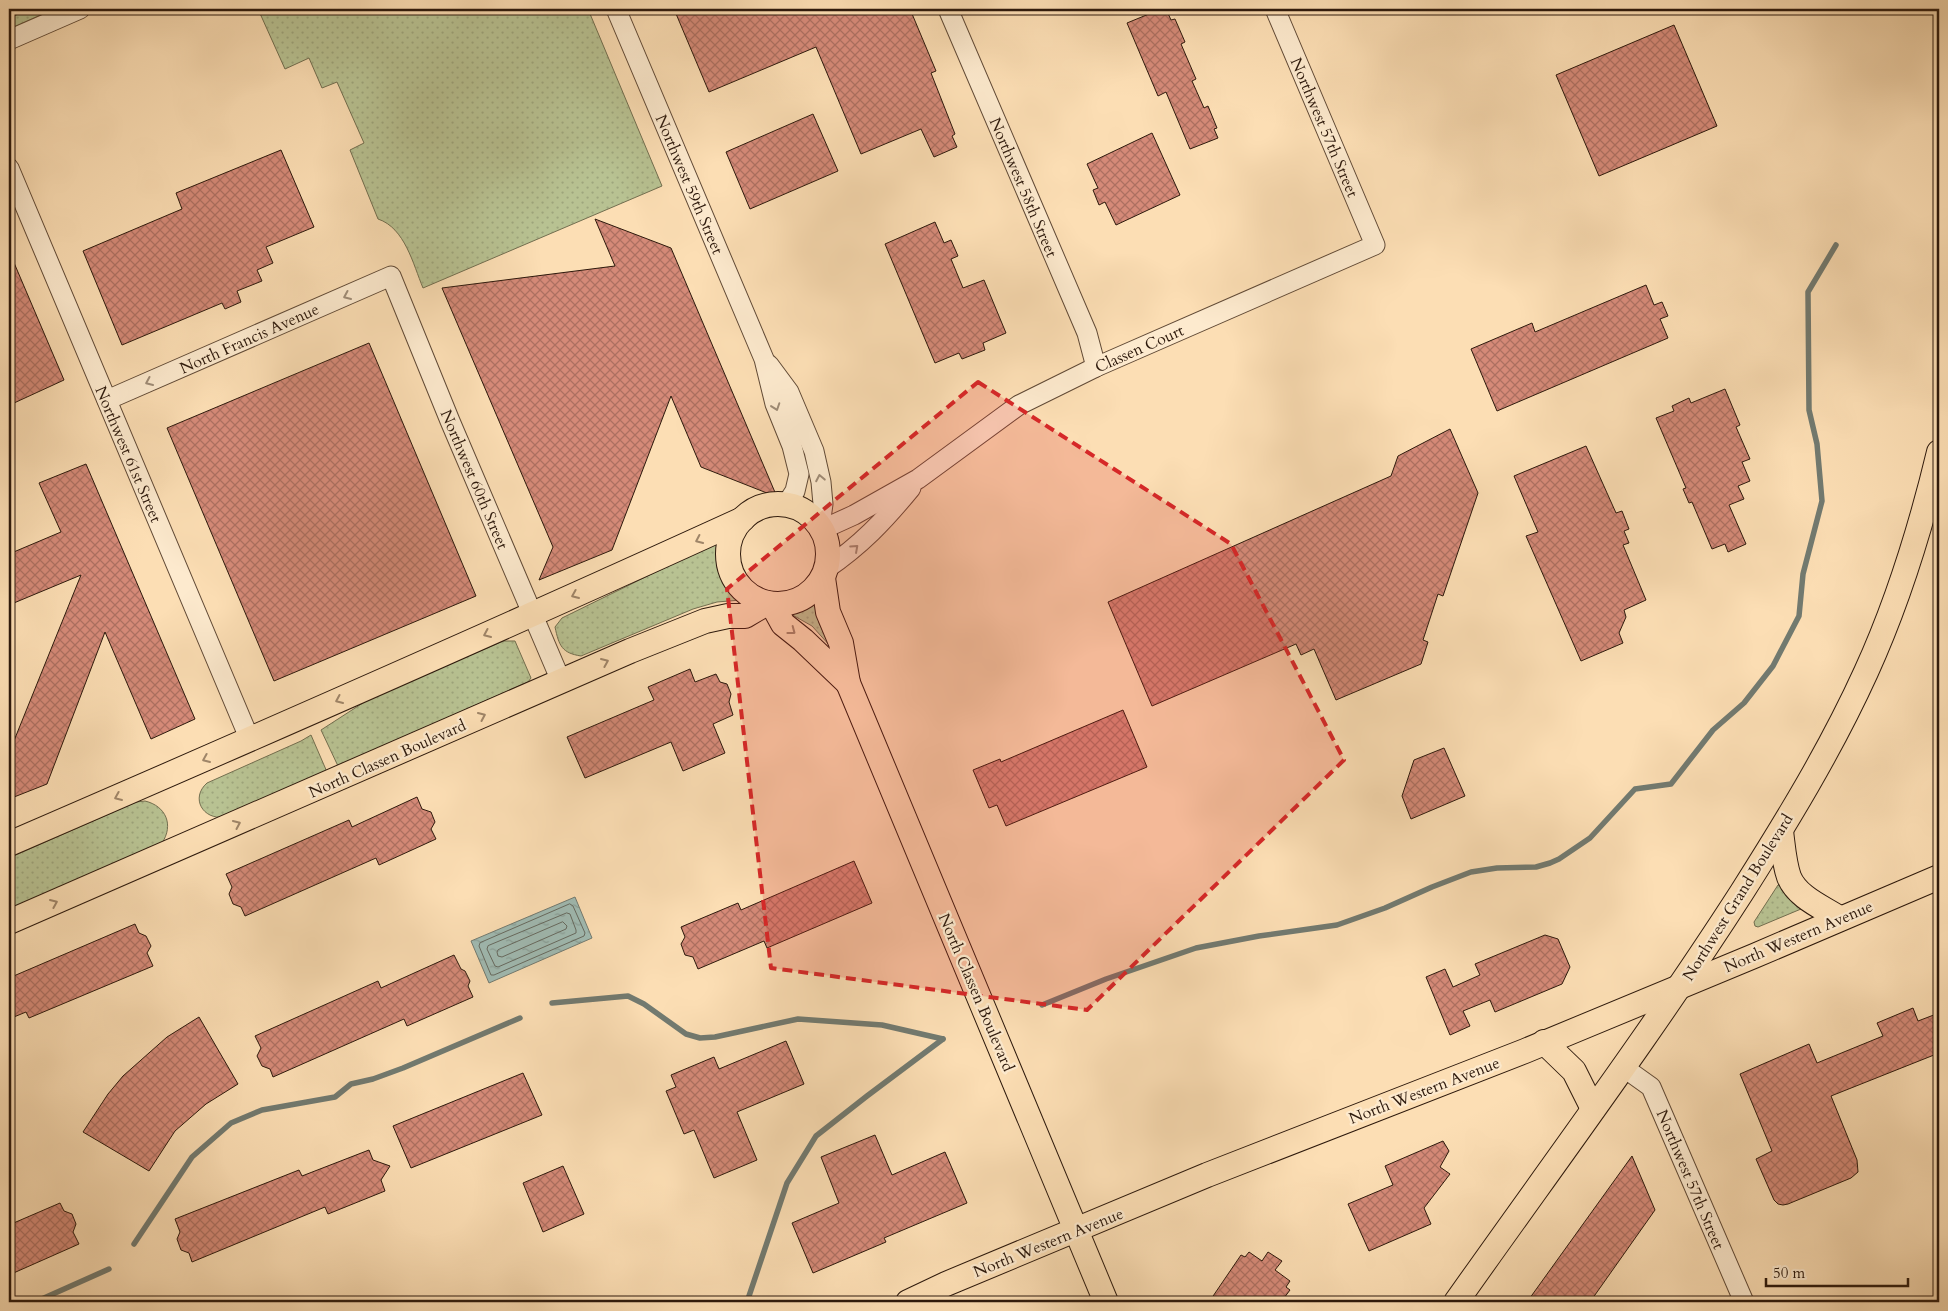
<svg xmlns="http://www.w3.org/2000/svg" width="1948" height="1311" font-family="Cardo,serif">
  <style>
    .grass { fill: url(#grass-dots); stroke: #726e4f }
    .water { fill: url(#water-ripples); stroke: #727a70 }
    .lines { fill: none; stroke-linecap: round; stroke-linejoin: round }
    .shore { stroke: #666a60; stroke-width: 1 }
    .stream { stroke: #727a70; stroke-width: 5.5 }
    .building { fill: url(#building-cross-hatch); stroke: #2d190c }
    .minor-casing { stroke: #614a36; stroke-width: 21 }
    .major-casing { stroke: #2d190c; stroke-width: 26 }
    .minor { stroke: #fdeace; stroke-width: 19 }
    .major { stroke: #fcdeb4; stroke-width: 24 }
    .oneway { stroke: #9f8c77 }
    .oneway2 { stroke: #9f8568 }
    .marked { fill: #d62828; fill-opacity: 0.2; stroke: #d62828; stroke-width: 4; stroke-dasharray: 10 6; stroke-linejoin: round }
    .labels { text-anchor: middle; stroke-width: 4.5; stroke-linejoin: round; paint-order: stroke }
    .street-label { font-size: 16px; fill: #2d190c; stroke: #fdeace }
  </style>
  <defs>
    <pattern id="grass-dots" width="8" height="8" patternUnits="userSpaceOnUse" patternTransform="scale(1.25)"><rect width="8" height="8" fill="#b8c292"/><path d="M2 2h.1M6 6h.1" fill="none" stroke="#9ea67d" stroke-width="1.8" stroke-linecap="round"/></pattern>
    <pattern id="water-ripples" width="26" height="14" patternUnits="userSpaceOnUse" patternTransform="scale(1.25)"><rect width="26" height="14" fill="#a0bbb3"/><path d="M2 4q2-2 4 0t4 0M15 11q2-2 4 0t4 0" fill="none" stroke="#8aa099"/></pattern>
    <pattern id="building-cross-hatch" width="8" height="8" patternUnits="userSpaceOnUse" patternTransform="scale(1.25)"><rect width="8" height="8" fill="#d58a78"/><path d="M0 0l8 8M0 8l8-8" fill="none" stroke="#ad7061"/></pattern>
  </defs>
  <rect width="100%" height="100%" fill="#fcdeb4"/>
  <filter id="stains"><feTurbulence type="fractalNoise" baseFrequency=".004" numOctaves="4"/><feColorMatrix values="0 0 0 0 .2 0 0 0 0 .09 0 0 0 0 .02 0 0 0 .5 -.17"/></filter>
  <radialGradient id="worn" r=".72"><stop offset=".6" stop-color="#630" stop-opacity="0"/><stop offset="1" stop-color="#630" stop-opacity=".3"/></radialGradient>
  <g class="grass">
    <polygon points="31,9 54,9 9,29 9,18"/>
    <path d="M258,9h330l74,177 -239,102c-10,-24 -18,-60 -45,-69l-28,-69 14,-7 -27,-61 -15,6 -13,-30 -24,11z"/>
    <path d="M721,540c-6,22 3,46 20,60l-24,2 -24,7 -112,47c-19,-3 -22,-10 -26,-29l7,-9z"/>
    <polygon points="815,601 819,623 831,647 812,626 789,613 802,609"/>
    <polygon points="503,641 515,641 531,678 528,682 338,766 321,730 369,699"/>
    <path d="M311,735l16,37 -103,45c-21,3 -34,-19 -17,-34l94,-42z"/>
    <path d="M145,801c21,5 29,24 17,42l-145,65h-8v-50l127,-56z"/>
    <polygon points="1782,884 1802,905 1801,909 1758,927 1755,926 1754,922 1778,885"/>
  </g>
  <polygon class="water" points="575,897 592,938 489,983 471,941"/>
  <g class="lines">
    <g class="shore">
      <polygon points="570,904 573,906 585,933 584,936 494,975 491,975 479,946 480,943"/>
      <polygon points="567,913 570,914 576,930 576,933 498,967 495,966 487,949 488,946"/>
      <polygon points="563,922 567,926 566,929 502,957 498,956 497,952 498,950"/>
    </g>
    <g class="stream">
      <polyline points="552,1003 628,996 644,1004 686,1034 700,1038 715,1037 798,1019 882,1025 943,1039"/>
      <polyline points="1042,1005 1106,979 1196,948 1259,936 1337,925 1385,908 1432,887 1471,872 1497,868 1536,867 1550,863 1559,859 1590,838 1635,789 1671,784 1713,730 1744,703 1773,666 1799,616 1803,574 1822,501 1817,444 1809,410 1808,292 1836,245"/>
      <polyline points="134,1244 192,1157 231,1123 262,1110 335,1097 351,1084 373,1079 403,1068 520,1018"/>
      <polyline points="35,1302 109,1269"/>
      <polyline points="747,1302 787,1183 816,1136 867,1096 943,1039"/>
    </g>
  </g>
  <g class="building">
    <polygon points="674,9 910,9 936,71 931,73 955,134 952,136 957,147 934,157 921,129 861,154 816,47 709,92"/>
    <polygon points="1161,9 1166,9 1171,20 1175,19 1185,42 1181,44 1196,79 1192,81 1204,108 1208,106 1217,128 1214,129 1218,138 1190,149 1166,92 1158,96 1127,23"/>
    <polygon points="1674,25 1717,126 1599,176 1556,75"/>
    <polygon points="813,114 838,171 750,209 726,152"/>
    <polygon points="1152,133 1180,195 1116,225 1105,202 1099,205 1093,190 1098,188 1087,164"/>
    <polygon points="281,150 314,227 266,247 273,263 257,270 262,281 237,291 241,302 225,309 222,303 122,345 83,251 182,209 176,193"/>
    <polygon points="595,219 671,248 777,497 701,467 671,396 612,550 539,580 553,547 442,288 615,266"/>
    <polygon points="935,222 944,243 951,240 958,256 951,259 963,288 984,280 1006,333 983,343 985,350 962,359 959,353 935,363 885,244"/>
    <polygon points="9,251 64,380 14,403 9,385"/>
    <polygon points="1646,285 1654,305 1662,302 1668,316 1660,319 1668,338 1497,411 1471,349 1532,323 1535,332"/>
    <polygon points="369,343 476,596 274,681 167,428"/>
    <polygon points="1725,389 1740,425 1736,427 1750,459 1742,462 1750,481 1738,486 1744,499 1729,505 1746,544 1728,552 1725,544 1712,549 1692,502 1689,503 1683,489 1686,488 1656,418 1674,411 1672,406 1689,398 1691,403"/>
    <polygon points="1450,429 1478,493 1443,596 1438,594 1423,640 1428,642 1421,664 1336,700 1314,649 1301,655 1296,644 1152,706 1108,602 1391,476 1398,456"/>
    <polygon points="1586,446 1616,513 1622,511 1629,529 1624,531 1629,543 1623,545 1646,600 1624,610 1626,617 1619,633 1623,643 1581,661 1526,536 1538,532 1514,476"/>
    <polygon points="86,464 195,719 151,739 105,632 47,784 9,799 9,753 81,575 9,605 9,554 61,532 39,483"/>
    <polygon points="690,669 695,682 716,674 720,682 727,684 731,694 729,702 733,715 713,724 725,753 683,771 671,742 585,778 567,737 654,700 648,687"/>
    <polygon points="1123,710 1147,767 1006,826 997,805 989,808 973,770 1000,759 1001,762"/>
    <polygon points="1444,748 1465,796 1411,819 1402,796 1414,760"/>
    <polygon points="417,797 422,809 431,812 435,822 431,829 436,839 379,865 376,858 245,916 241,907 233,904 229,894 232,887 226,874 349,820 352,827"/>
    <polygon points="854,861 872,903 767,948 764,941 698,969 693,957 685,955 681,944 685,937 681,927 738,903 741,910"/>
    <polygon points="135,924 139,933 146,936 151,946 147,953 153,966 29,1018 26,1012 9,1019 9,978"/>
    <polygon points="1545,935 1558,939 1570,967 1562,984 1495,1012 1490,1000 1463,1011 1470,1026 1450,1035 1426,977 1445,969 1453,987 1480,975 1475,964"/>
    <polygon points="454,955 461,969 465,971 470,981 468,986 473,997 407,1026 404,1019 273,1077 270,1069 262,1066 257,1056 261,1048 255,1036 378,981 381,988"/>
    <polygon points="1913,1008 1918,1021 1939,1013 1939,1053 1831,1096 1857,1160 1858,1172 1851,1178 1788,1204 1783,1205 1778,1204 1774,1200 1756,1159 1772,1151 1740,1074 1809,1044 1817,1063 1883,1036 1877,1023"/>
    <polygon points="199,1017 238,1084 206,1104 175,1131 149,1171 83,1132 108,1094 123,1076 167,1037"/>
    <polygon points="786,1041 804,1084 737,1112 757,1160 714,1178 694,1130 684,1134 666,1091 676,1087 671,1075 714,1057 719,1069"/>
    <polygon points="523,1073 542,1115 411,1168 393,1126"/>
    <polygon points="875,1135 892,1175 945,1152 967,1203 884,1238 886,1242 813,1273 792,1223 839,1203 821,1157"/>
    <polygon points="1443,1141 1449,1151 1440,1167 1450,1174 1424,1208 1431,1224 1369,1251 1348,1204 1393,1185 1385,1166"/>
    <polygon points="369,1150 373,1160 390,1166 381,1180 385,1191 328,1214 325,1207 192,1262 189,1253 181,1250 177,1239 180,1232 175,1219 299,1170 302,1176"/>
    <polygon points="1632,1156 1655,1210 1590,1302 1527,1302"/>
    <polygon points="563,1166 584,1214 543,1232 523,1183"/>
    <polygon points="60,1203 64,1211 72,1214 76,1224 73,1232 79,1244 9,1275 9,1225"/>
    <polygon points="1249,1252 1262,1261 1268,1252 1282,1261 1275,1270 1290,1281 1286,1287 1290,1290 1281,1302 1209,1302 1241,1255 1245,1257"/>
  </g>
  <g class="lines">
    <defs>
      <g id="minor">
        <polyline points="616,9 764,359 775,404 792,446 799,474 795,491 786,505"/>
        <polyline points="948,9 1087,333 1096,367"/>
        <polyline points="9,40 80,9"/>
        <polyline points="9,168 250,740"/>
        <polyline points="769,365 789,392 814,451 821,482 823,504 820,526"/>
        <polyline points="107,400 391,276 450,421 561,681"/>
        <polyline points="821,530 854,515 918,479 1019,405 1096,367 1375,245 1275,9"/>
        <path d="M826,569c35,-24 58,-48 85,-81"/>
        <polyline points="1623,1067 1651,1087 1744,1302"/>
      </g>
      <g id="major">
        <circle cx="778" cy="554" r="50"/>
        <polyline points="823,578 828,612 841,643 848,683 1106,1302"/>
        <polyline points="772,604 783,624 803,640 848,683"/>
        <path d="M1781,831c2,15 3,32 8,46 8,20 33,30 50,41"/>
        <path d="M9,844c245,-106 491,-214 734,-325"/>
        <polyline points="9,922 630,651 705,621 728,616 745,616 767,603"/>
        <polyline points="1544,1042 1574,1071 1593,1109"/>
        <polyline points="908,1302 946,1284 1207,1175 1525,1051 1754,956 1939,877"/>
        <path d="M1456,1302c96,-136 196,-270 286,-410 45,-71 89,-143 124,-220 32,-70 55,-145 73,-220"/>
      </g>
    </defs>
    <use href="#minor" class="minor-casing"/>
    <use href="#major" class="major-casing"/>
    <use href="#minor" class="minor"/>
    <use href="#major" class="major"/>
  </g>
  <defs><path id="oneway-chevron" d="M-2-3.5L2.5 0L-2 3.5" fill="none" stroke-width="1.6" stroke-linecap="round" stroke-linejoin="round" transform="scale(1.25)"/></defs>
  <g class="oneway">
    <use href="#oneway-chevron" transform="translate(347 296) rotate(156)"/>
    <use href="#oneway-chevron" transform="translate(149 382) rotate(156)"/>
    <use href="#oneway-chevron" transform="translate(776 407) rotate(71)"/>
    <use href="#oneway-chevron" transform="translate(820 478) rotate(-101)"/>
    <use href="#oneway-chevron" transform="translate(855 548) rotate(-42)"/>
  </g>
  <g class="oneway2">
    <use href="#oneway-chevron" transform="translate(699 540) rotate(155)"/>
    <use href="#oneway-chevron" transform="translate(575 595) rotate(157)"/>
    <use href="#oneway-chevron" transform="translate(792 631) rotate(37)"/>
    <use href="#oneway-chevron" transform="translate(487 634) rotate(156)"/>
    <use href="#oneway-chevron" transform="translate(605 662) rotate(-23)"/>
    <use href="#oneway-chevron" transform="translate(339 700) rotate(156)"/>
    <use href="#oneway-chevron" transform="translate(482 716) rotate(-24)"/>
    <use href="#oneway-chevron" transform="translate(206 759) rotate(157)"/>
    <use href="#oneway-chevron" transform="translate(118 797) rotate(157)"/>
    <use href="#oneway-chevron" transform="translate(237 824) rotate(-24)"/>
    <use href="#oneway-chevron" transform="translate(54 903) rotate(-23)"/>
  </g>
  <path class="marked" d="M978,382l253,162 113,216 -257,250 -316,-42 -44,-379z"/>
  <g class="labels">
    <g class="street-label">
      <text transform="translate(1325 127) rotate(67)" y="6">Northwest 57th Street</text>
      <text transform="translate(690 184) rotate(67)" y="6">Northwest 59th Street</text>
      <text transform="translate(1024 187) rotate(67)" y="6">Northwest 58th Street</text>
      <text transform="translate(249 338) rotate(-24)" y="6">North Francis Avenue</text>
      <text transform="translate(1139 348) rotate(-24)" y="6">Classen Court</text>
      <text transform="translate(129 454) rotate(67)" y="6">Northwest 61st Street</text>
      <text transform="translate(475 479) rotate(67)" y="6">Northwest 60th Street</text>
      <text transform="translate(387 758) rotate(-24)" y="6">North Classen Boulevard</text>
      <text transform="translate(1737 897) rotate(-58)" y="6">Northwest Grand Boulevard</text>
      <text transform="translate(1798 936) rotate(-23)" y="6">North Western Avenue</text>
      <text transform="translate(977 992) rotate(67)" y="6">North Classen Boulevard</text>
      <text transform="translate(1424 1090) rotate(-21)" y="6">North Western Avenue</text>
      <text transform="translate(1691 1179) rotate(67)" y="6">Northwest 57th Street</text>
      <text transform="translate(1048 1242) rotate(-22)" y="6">North Western Avenue</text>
    </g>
  </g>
  <rect width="1948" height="1311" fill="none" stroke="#fcdeb4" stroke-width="30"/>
  <rect x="10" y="10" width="1928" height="1291" fill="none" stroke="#2d190c" stroke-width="2.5"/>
  <rect x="15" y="15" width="1918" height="1281" fill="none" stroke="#2d190c"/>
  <path d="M1766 1278v8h142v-8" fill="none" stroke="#2d190c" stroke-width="2.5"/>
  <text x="1773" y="1278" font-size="15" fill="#2d190c" stroke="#fdeace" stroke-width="4" paint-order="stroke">50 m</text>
  <rect width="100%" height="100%" filter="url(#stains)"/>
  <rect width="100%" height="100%" fill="url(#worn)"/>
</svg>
